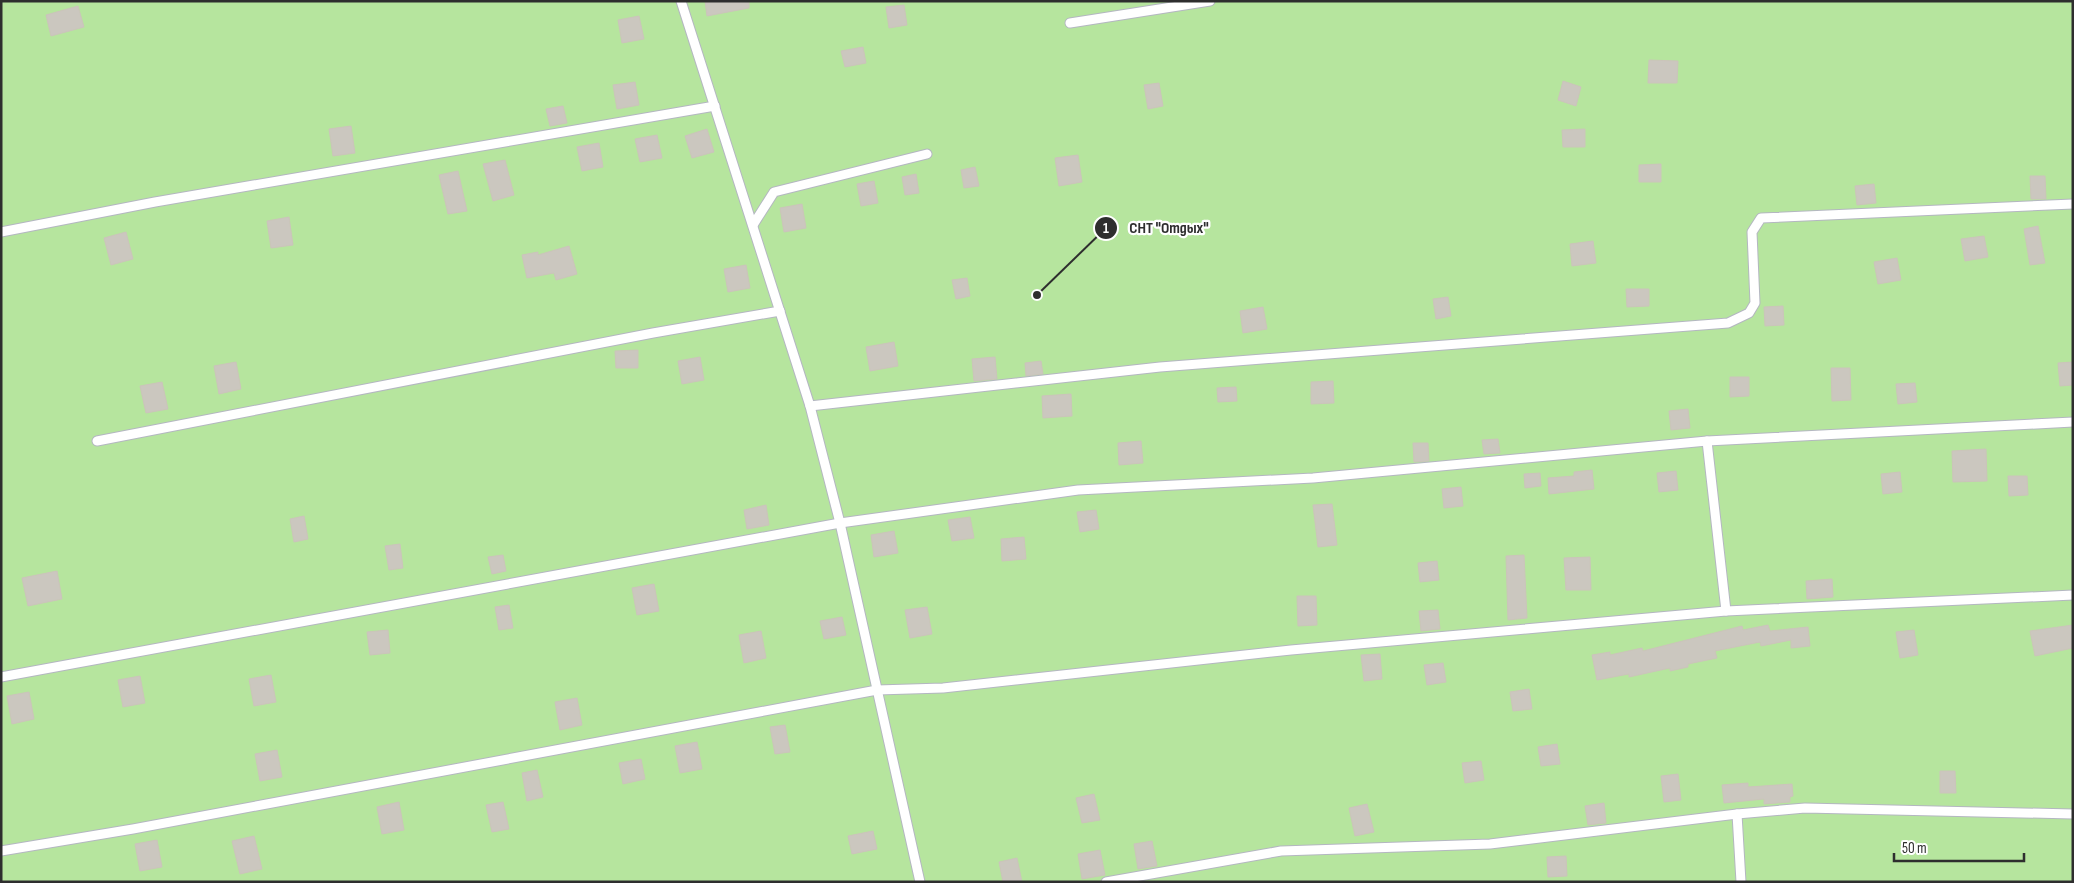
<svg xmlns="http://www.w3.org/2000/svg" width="2074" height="883" font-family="'Sofia Sans Condensed',sans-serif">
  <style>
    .green { fill: #b6e59e }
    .building { fill: #cbc7bf; stroke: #cbc5ba }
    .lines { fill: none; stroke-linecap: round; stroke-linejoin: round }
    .service-casing { stroke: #b4b7c1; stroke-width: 11 }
    .service { stroke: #fff; stroke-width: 9 }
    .leader { fill: none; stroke: #2e2e2e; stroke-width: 2 }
    .callout-dot { fill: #2e2e2e; stroke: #fff; stroke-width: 2 }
    .mark-label { font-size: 15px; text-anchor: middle; font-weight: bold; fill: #fff }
    .callout-label { font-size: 16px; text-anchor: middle; font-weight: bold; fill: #2e2e2e; stroke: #fff; stroke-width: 4.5; stroke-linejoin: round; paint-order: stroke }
  </style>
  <rect width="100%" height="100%" fill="#efe9e1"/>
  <rect class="green" x="1" y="1" width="2072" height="881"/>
  <g class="building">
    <polygon points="705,1 749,1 749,8 707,16"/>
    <polygon points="904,5 907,25 889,28 886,7"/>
    <polygon points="78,6 84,27 51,36 46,15"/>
    <polygon points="639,16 644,39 622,43 618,20"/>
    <polygon points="863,47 866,63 845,67 841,51"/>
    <polygon points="1649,60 1678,61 1677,83 1648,83"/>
    <polygon points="1563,81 1581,87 1576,106 1558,100"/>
    <polygon points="635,82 639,105 617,109 613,85"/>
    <polygon points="1159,83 1163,106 1148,109 1144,85"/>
    <polygon points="563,106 567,123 550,126 546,109"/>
    <polygon points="351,126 355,153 333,156 329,129"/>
    <polygon points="707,129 714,152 692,158 685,136"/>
    <polygon points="1585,129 1585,147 1563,147 1562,130"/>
    <polygon points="657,135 662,158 640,162 635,139"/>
    <polygon points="599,143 603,167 582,171 577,147"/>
    <polygon points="1078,155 1082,182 1059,186 1055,158"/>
    <polygon points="505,160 514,195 493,201 483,164"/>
    <polygon points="1661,164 1661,182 1639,182 1639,165"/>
    <polygon points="975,167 979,186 964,188 961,170"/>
    <polygon points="458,171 467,211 448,214 439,175"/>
    <polygon points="916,174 919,193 905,195 902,177"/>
    <polygon points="2030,176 2045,176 2046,199 2031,199"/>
    <polygon points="874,181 878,203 861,206 857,184"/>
    <polygon points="1874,184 1876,203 1857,205 1855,186"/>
    <polygon points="802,204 806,228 784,232 780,208"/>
    <polygon points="289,217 293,245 271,248 267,221"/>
    <polygon points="2038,226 2045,263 2030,265 2024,229"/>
    <polygon points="126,232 133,259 111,265 104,238"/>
    <polygon points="1984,236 1988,257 1965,261 1961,239"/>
    <polygon points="1593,241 1596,263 1572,266 1570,244"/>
    <polygon points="569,246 577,274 556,280 554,273 527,278 522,255 538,252 538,255"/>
    <polygon points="1897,258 1901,280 1878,284 1874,262"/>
    <polygon points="746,265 750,288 728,292 724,269"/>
    <polygon points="967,278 970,296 956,299 952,280"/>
    <polygon points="1626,289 1649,289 1649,306 1627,307"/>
    <polygon points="1448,297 1451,316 1436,319 1433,299"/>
    <polygon points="1783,306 1784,325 1765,326 1764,307"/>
    <polygon points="1263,307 1267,329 1243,333 1240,311"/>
    <polygon points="894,342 898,366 870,371 866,347"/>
    <polygon points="638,350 638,368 616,368 615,351"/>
    <polygon points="700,357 704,380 682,384 678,361"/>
    <polygon points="995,357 997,379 974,381 972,359"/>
    <polygon points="1041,361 1043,374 1026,376 1025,363"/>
    <polygon points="236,362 241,389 219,394 214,366"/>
    <polygon points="2073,362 2073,385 2060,386 2058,363"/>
    <polygon points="1831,368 1850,368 1851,400 1832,401"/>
    <polygon points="1730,377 1749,377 1749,396 1730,397"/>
    <polygon points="1333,381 1334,403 1311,404 1311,382"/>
    <polygon points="162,382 168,409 146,413 140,386"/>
    <polygon points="1915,383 1917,402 1898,404 1896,384"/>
    <polygon points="1236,387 1237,401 1218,402 1217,388"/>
    <polygon points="1071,394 1072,416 1043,418 1042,396"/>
    <polygon points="1688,409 1690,428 1671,430 1669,411"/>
    <polygon points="1498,439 1500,453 1484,454 1482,440"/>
    <polygon points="1141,441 1143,463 1119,465 1118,443"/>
    <polygon points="1413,443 1428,443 1429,461 1414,462"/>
    <polygon points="1986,449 1987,481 1953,482 1952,451"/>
    <polygon points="1592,470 1594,489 1549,494 1548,478 1574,476 1574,472"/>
    <polygon points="1676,471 1678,490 1659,492 1657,473"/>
    <polygon points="1900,472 1902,492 1883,494 1881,474"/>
    <polygon points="1540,473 1541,486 1525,488 1524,474"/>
    <polygon points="2008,476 2027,476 2028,495 2009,496"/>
    <polygon points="1461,487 1463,506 1444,508 1442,489"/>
    <polygon points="1332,504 1337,545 1318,547 1313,505"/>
    <polygon points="766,505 769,525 747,529 744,510"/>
    <polygon points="1096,510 1099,529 1080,532 1077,512"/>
    <polygon points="304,516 308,539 294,542 290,519"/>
    <polygon points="970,517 974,538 952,541 948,520"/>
    <polygon points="894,531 898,553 874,557 871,535"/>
    <polygon points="1024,537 1026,559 1002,561 1001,539"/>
    <polygon points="400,544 403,568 389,570 385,546"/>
    <polygon points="503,555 506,571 492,574 488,557"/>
    <polygon points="1524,555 1527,618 1508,620 1506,556"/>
    <polygon points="1590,557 1591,590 1566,590 1564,558"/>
    <polygon points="1437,561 1439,580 1420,582 1418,563"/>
    <polygon points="57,571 62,599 28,606 22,578"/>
    <polygon points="1832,579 1833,597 1807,599 1806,581"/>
    <polygon points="654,584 659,611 637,615 632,588"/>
    <polygon points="1297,596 1316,596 1317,625 1298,626"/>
    <polygon points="509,605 513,628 499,630 495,607"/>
    <polygon points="927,607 932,634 910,638 905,610"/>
    <polygon points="1438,610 1440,629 1421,631 1419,611"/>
    <polygon points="842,617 846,635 824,639 820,621"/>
    <polygon points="1768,625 1770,631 1808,627 1810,646 1791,648 1791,640 1761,646 1760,642 1715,651 1717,658 1688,664 1688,667 1670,671 1670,668 1629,677 1629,674 1597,680 1592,655 1610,652 1610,655 1642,648 1643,651 1742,626 1743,630"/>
    <polygon points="2073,625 2073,648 2035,656 2030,631"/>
    <polygon points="388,630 390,653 370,655 367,632"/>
    <polygon points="1914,630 1918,655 1900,658 1896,632"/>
    <polygon points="761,631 766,658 744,663 739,635"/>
    <polygon points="1380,654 1382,679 1364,681 1361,655"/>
    <polygon points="1443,663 1446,682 1427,685 1424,665"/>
    <polygon points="271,675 276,702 254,706 249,679"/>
    <polygon points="140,676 145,703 123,707 118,680"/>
    <polygon points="1529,689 1532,709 1513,711 1510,692"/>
    <polygon points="29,692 34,719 12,724 7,696"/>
    <polygon points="577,698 582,725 560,730 555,702"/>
    <polygon points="785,725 790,752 775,754 770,727"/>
    <polygon points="697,742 702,769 680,773 675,746"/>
    <polygon points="1557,744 1560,764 1541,766 1538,747"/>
    <polygon points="277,750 282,777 260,781 255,754"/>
    <polygon points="641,759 645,779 623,784 619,763"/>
    <polygon points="1481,761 1484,780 1465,783 1462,763"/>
    <polygon points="537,770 543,797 527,801 522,773"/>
    <polygon points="1940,771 1955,771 1956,793 1940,793"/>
    <polygon points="1678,774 1681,800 1664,802 1661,776"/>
    <polygon points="1748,783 1748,787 1792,784 1793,796 1790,797 1790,802 1764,804 1764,799 1724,803 1722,785"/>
    <polygon points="1094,794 1100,820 1082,823 1076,798"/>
    <polygon points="399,802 404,830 382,834 377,807"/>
    <polygon points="503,802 509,829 492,832 486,805"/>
    <polygon points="1604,803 1606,823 1588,825 1585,806"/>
    <polygon points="1367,804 1374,832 1355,836 1349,808"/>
    <polygon points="873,831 877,849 852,854 848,836"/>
    <polygon points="254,836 262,869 240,874 232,841"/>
    <polygon points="157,840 162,867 140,871 135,844"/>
    <polygon points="1152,841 1157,866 1138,869 1134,844"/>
    <polygon points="1100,850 1105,875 1082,879 1078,854"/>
    <polygon points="1566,856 1567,876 1548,877 1547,857"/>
    <polygon points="1017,858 1022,882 1003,882 999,862"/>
  </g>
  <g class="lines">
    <defs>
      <g id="service">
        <polyline points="681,1 810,406 840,523 920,882"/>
        <polyline points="1070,23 1210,1"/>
        <polyline points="753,225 774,192 927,154"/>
        <polyline points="1,232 155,202 715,106"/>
        <polyline points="810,406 1160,367 1728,323 1749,313 1755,303 1752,232 1761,218 2073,204"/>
        <polyline points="97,441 653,333 780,311"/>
        <polyline points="1707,441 1726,611"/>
        <polyline points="1,677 840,523 1078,490 1313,478 1707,441 2073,422"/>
        <polyline points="1737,814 1741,882"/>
        <polyline points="1,851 133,829 877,690 943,688 1291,650 1726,611 2073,595"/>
        <polyline points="1106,882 1281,851 1490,844 1737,814 1805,808 2073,814"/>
      </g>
    </defs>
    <use href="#service" class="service-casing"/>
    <use href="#service" class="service"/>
  </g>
  <path class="leader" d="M1037 295L1106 228"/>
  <g class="callout-dot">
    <circle cx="1037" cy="295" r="5"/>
    <circle cx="1106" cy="228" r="12"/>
  </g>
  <g class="mark-label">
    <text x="1106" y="233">1</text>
  </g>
  <g class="callout-label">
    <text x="1169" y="233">СНТ "Отдых"</text>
  </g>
  <rect width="2074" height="883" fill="none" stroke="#2e2e2e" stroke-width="5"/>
  <path d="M1894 853v8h130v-8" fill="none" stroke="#2e2e2e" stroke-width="2.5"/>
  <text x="1902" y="853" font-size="15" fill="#2e2e2e" stroke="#ffffff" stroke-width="4" paint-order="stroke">50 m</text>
</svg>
